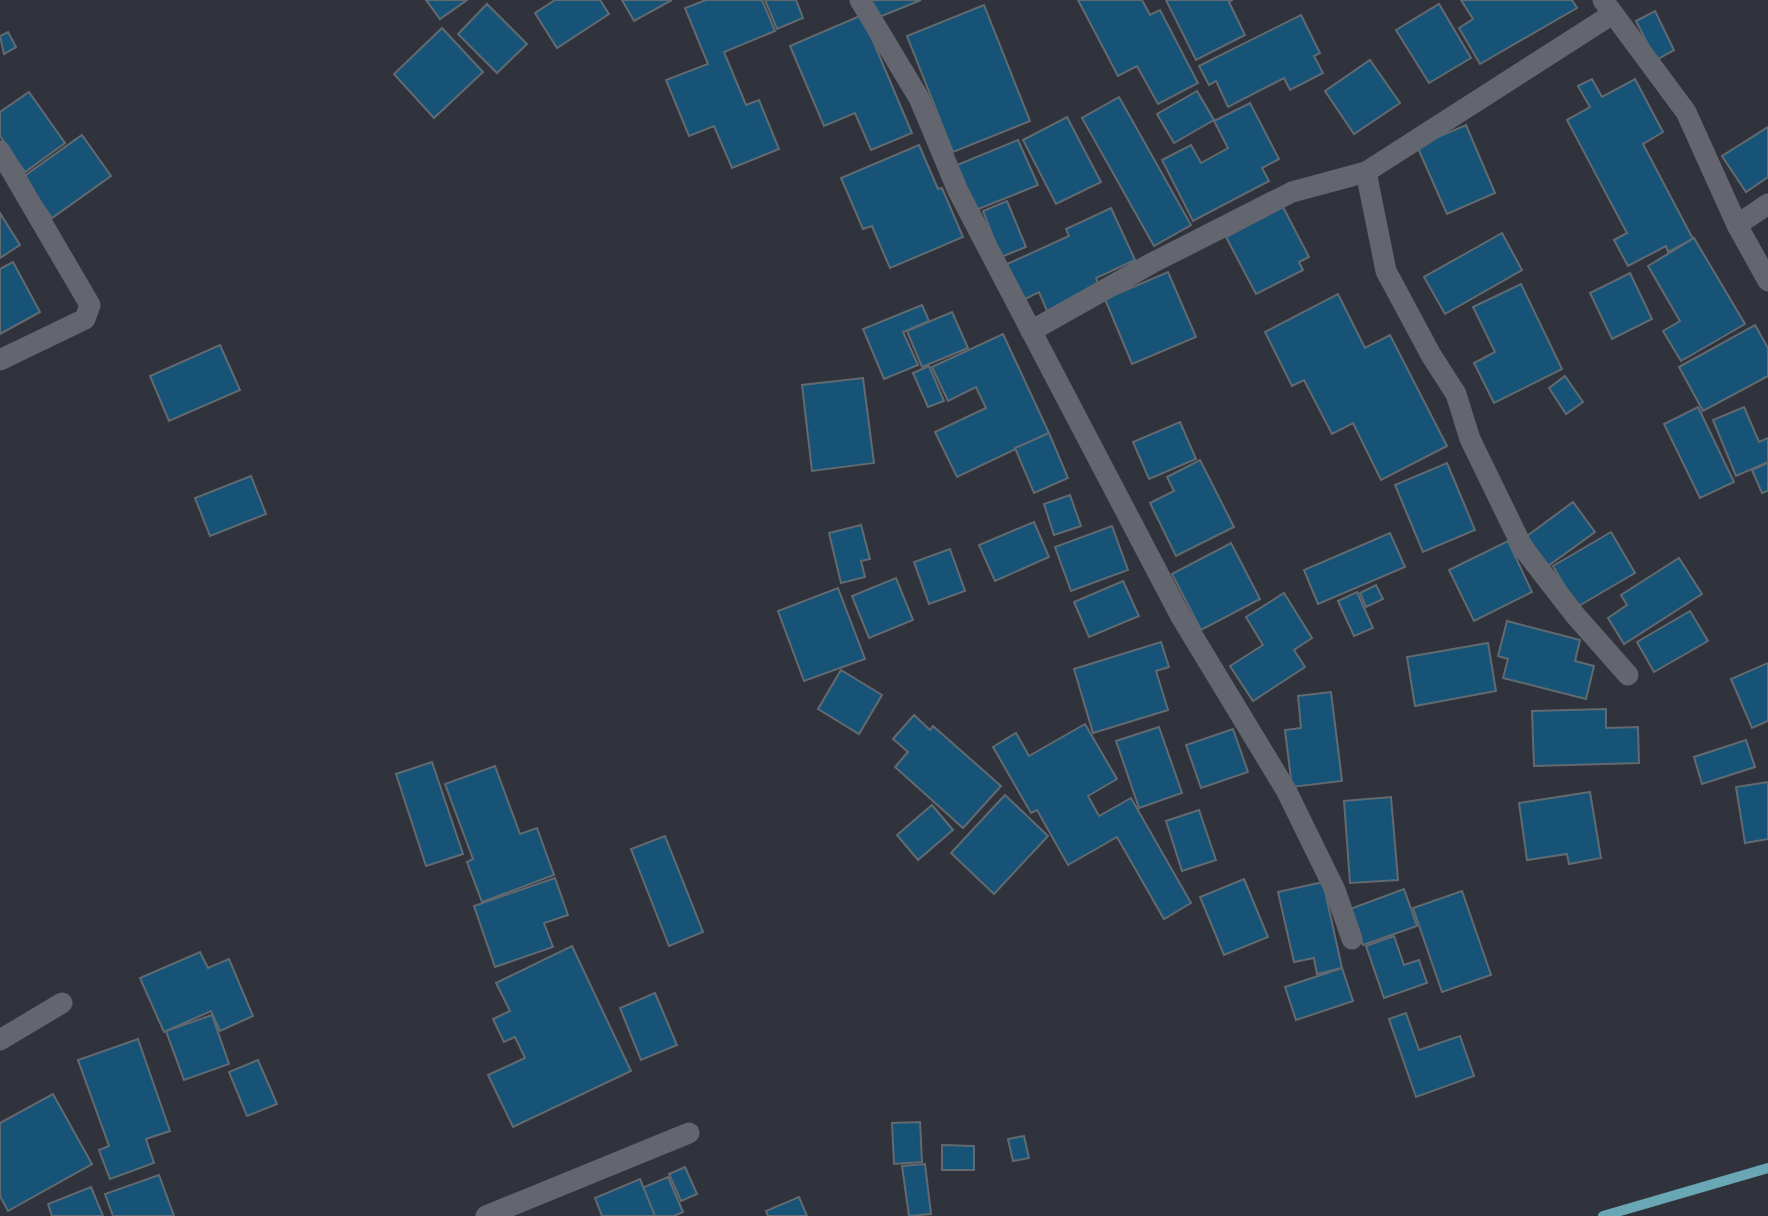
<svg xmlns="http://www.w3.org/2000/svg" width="1768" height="1216" font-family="'IBM Plex Sans',sans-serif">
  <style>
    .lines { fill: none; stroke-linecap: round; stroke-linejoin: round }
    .stream { stroke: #69a7b4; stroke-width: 10 }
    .building { fill: #165377; stroke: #626a71; stroke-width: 2 }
    .street { stroke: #63666f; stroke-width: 21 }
  </style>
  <rect width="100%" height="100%" fill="#30333b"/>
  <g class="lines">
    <polyline class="stream" points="1603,1216 1768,1168"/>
  </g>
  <g class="building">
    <polygon points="426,0 467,0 440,19"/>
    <polygon points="555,0 600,0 609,14 557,48 535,13"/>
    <polygon points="622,0 672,0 634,21"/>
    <polygon points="706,0 762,0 775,31 724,52 746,105 759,100 779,149 732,168 714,126 689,136 666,80 708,64 685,8"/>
    <polygon points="765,0 796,0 803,18 777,29"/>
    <polygon points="869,0 921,0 877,18"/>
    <polygon points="1078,0 1142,0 1150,15 1160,10 1198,83 1158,104 1137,66 1118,76"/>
    <polygon points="1166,0 1232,0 1229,2 1245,35 1196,60"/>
    <polygon points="1461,0 1572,0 1577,8 1480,64 1459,28 1473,19"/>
    <polygon points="487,4 527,44 497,73 458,34"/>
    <polygon points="1439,4 1471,58 1429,83 1396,30"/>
    <polygon points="984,5 1030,121 953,152 907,36"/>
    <polygon points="1655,11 1674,50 1656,60 1636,21"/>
    <polygon points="862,15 912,133 871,150 855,113 824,126 790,46"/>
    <polygon points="1301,15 1320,53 1314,56 1323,73 1290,90 1284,78 1228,107 1216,81 1209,85 1199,66"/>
    <polygon points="442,28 483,72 434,118 394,74"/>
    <polygon points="8,32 16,47 4,54 0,36"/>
    <polygon points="1370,60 1400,103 1354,134 1325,91"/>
    <polygon points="1592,79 1602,97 1635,79 1663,132 1643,144 1693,239 1668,252 1666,246 1628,266 1614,240 1627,233 1567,120 1590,107 1578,86"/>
    <polygon points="1197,91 1214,120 1174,143 1157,114"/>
    <polygon points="29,92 65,143 25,172 0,136 0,112"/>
    <polygon points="1119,97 1191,225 1154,246 1082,118"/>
    <polygon points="1250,103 1279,159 1262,168 1269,181 1193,221 1162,160 1191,145 1201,163 1228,148 1214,121"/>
    <polygon points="1067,117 1101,182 1056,204 1023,140"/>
    <polygon points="1466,125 1495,193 1447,214 1417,146"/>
    <polygon points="1768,127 1768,177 1746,192 1722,156"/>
    <polygon points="82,135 111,176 52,218 23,177"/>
    <polygon points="1018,140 1038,185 976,210 957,165"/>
    <polygon points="919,145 938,189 942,188 963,237 890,268 872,226 863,229 841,178"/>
    <polygon points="1007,201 1026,247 1001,257 983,211"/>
    <polygon points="1283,207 1309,257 1299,262 1303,270 1256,294 1226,237"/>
    <polygon points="1111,208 1135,260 1096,278 1100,289 1048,313 1039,292 1019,302 1003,266 1069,236 1066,229"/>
    <polygon points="0,213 20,245 0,258"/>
    <polygon points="1502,233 1522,270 1445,314 1424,277"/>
    <polygon points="1694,238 1745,324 1681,361 1663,331 1680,321 1648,266"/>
    <polygon points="13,262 40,312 0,334 0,269"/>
    <polygon points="1168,272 1196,337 1132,364 1105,299"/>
    <polygon points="1630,273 1652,319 1612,339 1590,293"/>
    <polygon points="1521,284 1562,369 1494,403 1474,363 1495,352 1473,307"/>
    <polygon points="1338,294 1365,348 1390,335 1447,446 1381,480 1353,423 1332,434 1304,380 1292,386 1265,332"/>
    <polygon points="922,305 929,321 903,332 918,365 884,379 863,329"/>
    <polygon points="952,312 968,348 922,367 907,331"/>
    <polygon points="1755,325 1768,348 1768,376 1703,411 1679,367"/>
    <polygon points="1003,334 1049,433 957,477 935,432 986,408 976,387 948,401 932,367"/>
    <polygon points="220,345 240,390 169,421 150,376"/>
    <polygon points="929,366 944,401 928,407 913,373"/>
    <polygon points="1565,376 1583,402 1566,414 1549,388"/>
    <polygon points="863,378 874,463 812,471 802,385"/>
    <polygon points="1698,407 1734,482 1700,498 1664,424"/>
    <polygon points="1744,407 1759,442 1768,438 1768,462 1736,476 1713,420"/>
    <polygon points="1180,422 1196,459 1149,479 1133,442"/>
    <polygon points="1049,433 1068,478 1034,493 1015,448"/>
    <polygon points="1200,460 1234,527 1176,556 1150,503 1174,491 1167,477"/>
    <polygon points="1447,463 1475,530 1423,552 1395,485"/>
    <polygon points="1768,463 1768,491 1762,493 1752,470"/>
    <polygon points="251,476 266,514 210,536 195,498"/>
    <polygon points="1070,495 1081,526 1054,535 1044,504"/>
    <polygon points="1573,502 1595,532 1548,566 1527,536"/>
    <polygon points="1034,522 1049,557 995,581 979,545"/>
    <polygon points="861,525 870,559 861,561 865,577 841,583 829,533"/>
    <polygon points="1112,526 1128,570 1071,591 1055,547"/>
    <polygon points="1611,532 1635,573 1577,607 1553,566"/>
    <polygon points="1390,533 1405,567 1318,604 1304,570"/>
    <polygon points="1508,541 1532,592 1474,621 1449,570"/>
    <polygon points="1231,543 1260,599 1201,630 1172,574"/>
    <polygon points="950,549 965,591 929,604 914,562"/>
    <polygon points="1679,558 1702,594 1624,644 1608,618 1627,605 1621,595"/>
    <polygon points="896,578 913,620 869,638 852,596"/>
    <polygon points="1123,581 1139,616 1089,637 1074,602"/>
    <polygon points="1376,585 1383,599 1366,607 1360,593"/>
    <polygon points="838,588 865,659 804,681 778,611"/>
    <polygon points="1357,592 1373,628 1354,636 1338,601"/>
    <polygon points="1284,593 1312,638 1294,650 1305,667 1253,701 1230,666 1263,645 1246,617"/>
    <polygon points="1690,611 1708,641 1654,672 1637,642"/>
    <polygon points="1507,621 1580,640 1575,661 1594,666 1586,699 1503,678 1508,659 1498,656"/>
    <polygon points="1161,642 1169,667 1156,671 1168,710 1093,733 1074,669"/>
    <polygon points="1488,643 1496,691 1415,706 1407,657"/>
    <polygon points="1768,663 1768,721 1752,728 1731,679"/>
    <polygon points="841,670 882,695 859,734 818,709"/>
    <polygon points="1331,692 1342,781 1292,787 1285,730 1301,728 1298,696"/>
    <polygon points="1606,709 1606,728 1638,727 1639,763 1534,766 1532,711"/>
    <polygon points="914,715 930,730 933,726 1001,786 963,828 895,767 908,752 893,739"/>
    <polygon points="1085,724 1117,779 1088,796 1099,816 1131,798 1191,903 1164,919 1117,837 1068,865 1037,810 1031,813 993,747 1016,733 1029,756"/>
    <polygon points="1159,727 1182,793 1139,808 1116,741"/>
    <polygon points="1233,729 1248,772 1201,788 1186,745"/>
    <polygon points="1746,740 1755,767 1702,784 1694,757"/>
    <polygon points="432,762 463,854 426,866 396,774"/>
    <polygon points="495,766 520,834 537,828 554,875 482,902 467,862 473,859 445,784"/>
    <polygon points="1768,782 1768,839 1745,843 1736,787"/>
    <polygon points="1590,792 1601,858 1569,864 1567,854 1527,860 1519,803"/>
    <polygon points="1005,795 1048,836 994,894 951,853"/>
    <polygon points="1391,797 1398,880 1350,883 1344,801"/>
    <polygon points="932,805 953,830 918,860 897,835"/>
    <polygon points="1199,810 1216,860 1182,871 1166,821"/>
    <polygon points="665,836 703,932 669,946 631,849"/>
    <polygon points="555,878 568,915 544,923 553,947 495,967 474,906"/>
    <polygon points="1244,879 1268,937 1224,955 1200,897"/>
    <polygon points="1323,882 1342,968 1317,974 1314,958 1294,962 1278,892"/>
    <polygon points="1404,889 1417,926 1363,945 1350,909"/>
    <polygon points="1462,891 1491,975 1442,992 1413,908"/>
    <polygon points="1394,936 1404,965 1419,960 1427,983 1384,998 1366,946"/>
    <polygon points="572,946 631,1071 513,1127 488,1075 525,1058 515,1037 504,1042 493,1019 510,1011 496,983"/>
    <polygon points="200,952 208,968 229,959 253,1016 220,1031 211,1011 164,1032 140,978"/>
    <polygon points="1342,968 1353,1001 1296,1020 1285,987"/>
    <polygon points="655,993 677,1045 641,1060 620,1008"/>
    <polygon points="1406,1013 1419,1050 1460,1036 1474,1076 1416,1097 1389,1019"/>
    <polygon points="212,1015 229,1064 184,1080 166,1031"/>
    <polygon points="138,1039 170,1131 146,1139 154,1163 110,1179 99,1150 109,1146 78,1060"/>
    <polygon points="258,1060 277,1104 247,1116 229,1072"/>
    <polygon points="53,1094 92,1164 8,1211 0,1196 0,1123"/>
    <polygon points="920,1122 922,1162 894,1164 892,1123"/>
    <polygon points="1024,1136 1029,1158 1013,1161 1008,1139"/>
    <polygon points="942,1145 974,1146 974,1170 942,1170"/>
    <polygon points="925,1164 931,1214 909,1216 902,1166"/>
    <polygon points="685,1167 697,1194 681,1201 669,1174"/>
    <polygon points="159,1175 174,1216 113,1216 105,1194"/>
    <polygon points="668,1177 683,1212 674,1216 654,1216 642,1188"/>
    <polygon points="640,1179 655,1216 602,1216 595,1198"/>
    <polygon points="91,1187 103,1216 52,1216 48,1204"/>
    <polygon points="799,1197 807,1216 768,1216 766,1211"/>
  </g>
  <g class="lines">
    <g class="street">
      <polyline points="860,0 919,98 958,191 1180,615 1286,790 1335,890 1352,939"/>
      <polyline points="1603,0 1686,112 1737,225 1768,281"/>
      <polyline points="0,151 90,305 85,319 0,360"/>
      <polyline points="1366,172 1386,271 1431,355 1456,394 1470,439 1523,548 1575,615 1628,675"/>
      <polyline points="1737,225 1768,204"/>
      <polyline points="1031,331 1152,263 1292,192 1366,172 1611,15"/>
      <polyline points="0,1040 62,1003"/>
      <polyline points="486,1216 689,1133"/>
    </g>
  </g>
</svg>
